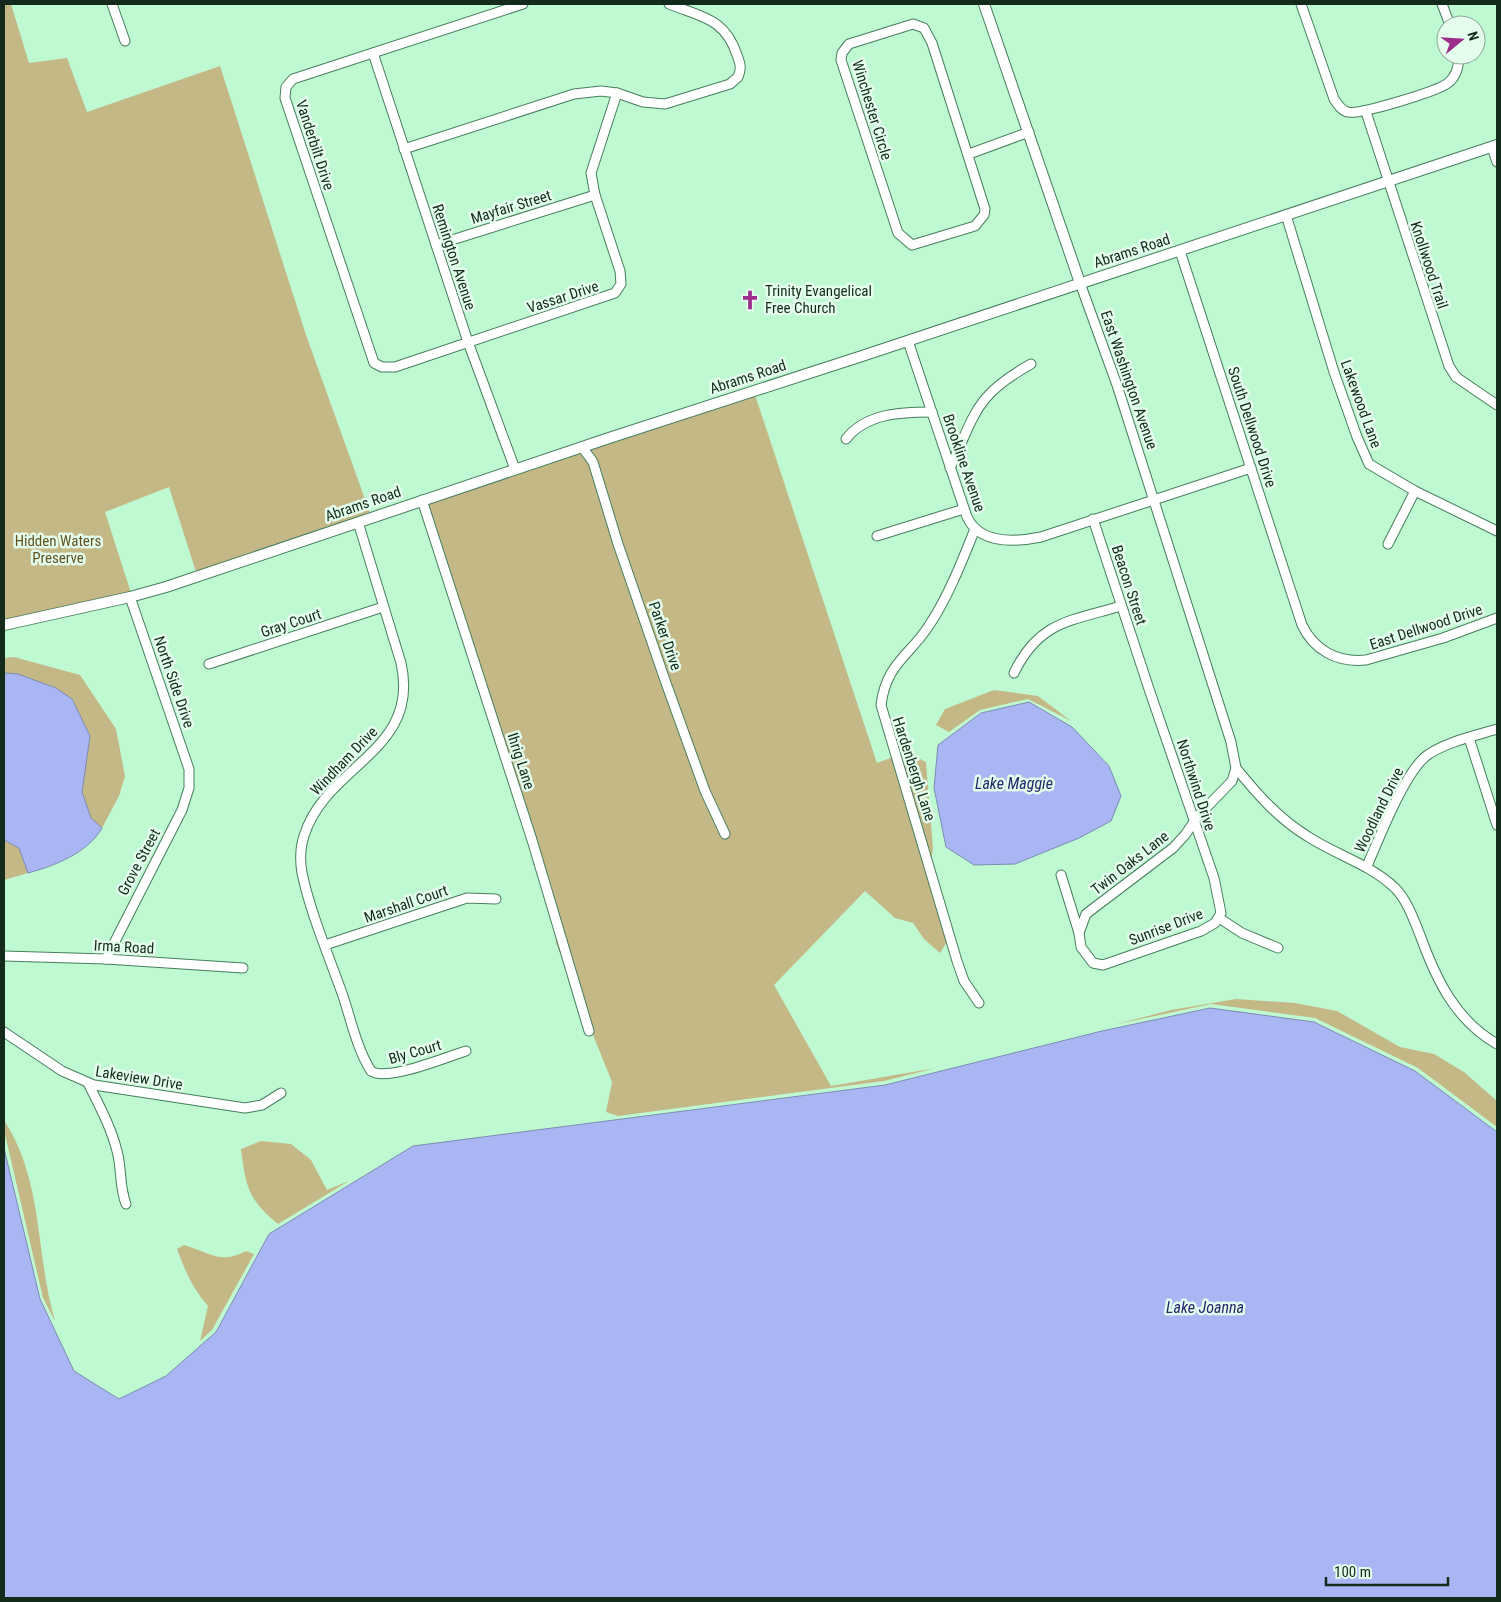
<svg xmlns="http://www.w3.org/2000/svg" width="1501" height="1602" font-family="'Roboto Condensed',sans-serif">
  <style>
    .green { fill: #c5b887 }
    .water { fill: #a9b6f3; stroke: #7c8cb2 }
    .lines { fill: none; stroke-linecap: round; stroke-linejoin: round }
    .minor-casing { stroke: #477e5c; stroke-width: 11 }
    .tertiary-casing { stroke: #477e5c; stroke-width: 12 }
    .minor { stroke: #fff; stroke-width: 9 }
    .tertiary { stroke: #fff; stroke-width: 10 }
    .labels { text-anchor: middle; stroke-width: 5; stroke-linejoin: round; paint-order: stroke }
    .street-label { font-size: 15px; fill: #142b1c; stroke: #e5fdec }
    .poi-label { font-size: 15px; fill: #142b1c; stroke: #e5fdec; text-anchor: start }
    .park-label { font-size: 15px; fill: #605320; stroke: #e5fdec }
    .water-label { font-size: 16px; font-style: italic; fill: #23266c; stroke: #e5fdec }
  </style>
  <rect width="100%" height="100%" fill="#bef9d2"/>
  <g class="green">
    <polygon points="4,4 11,4 29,63 67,58 87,112 220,66 306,335 370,513 196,572 169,487 105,512 131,593 4,621"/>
    <polygon points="755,395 877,763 906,752 926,762 933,849 929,872 953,932 940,953 924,939 913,923 895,918 865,891 774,985 831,1086 936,1068 884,1081 618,1116 606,1112 612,1082 556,943 552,887 422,505"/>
    <polygon points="14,657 80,675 116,729 125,776 119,796 102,828 91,819 82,792 90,736 72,699 56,688 18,674 4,673 4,658"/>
    <polygon points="994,690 1038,696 1071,721 1028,699 980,710 949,732 936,725 945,709"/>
    <polygon points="4,840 19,848 28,873 4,880"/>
    <polygon points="1236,999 1295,1003 1337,1011 1400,1047 1434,1054 1464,1072 1497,1101 1497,1127 1418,1068 1315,1018 1211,1004 1113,1025 1171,1010"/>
    <path d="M4,1120c40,62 31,133 51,201l-12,-23 -39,-168z"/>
    <path d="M261,1141l30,3 20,16 16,30 22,-9 -71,43c-30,-25 -32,-37 -37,-75z"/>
    <path d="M184,1245c25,7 36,20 62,6l8,3 -42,76 -12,11 8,-35c-15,-17 -23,-35 -31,-57z"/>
  </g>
  <g class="water">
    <path d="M4,673l14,1 38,14 16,11 18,37 -8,56 9,26 11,10c-14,25 -48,38 -74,45l-9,-25 -15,-8z"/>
    <polygon points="1029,702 1072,727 1109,766 1121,796 1111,821 1079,838 1015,864 974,865 946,847 934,788 938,745 981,713"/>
    <polygon points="1210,1008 1314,1022 1415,1071 1497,1132 1497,1598 4,1598 4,1148 40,1299 74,1371 119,1399 166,1376 216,1332 269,1234 413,1146 885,1085 1102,1031"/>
  </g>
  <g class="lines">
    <defs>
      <g id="minor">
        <polyline points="112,4 125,41"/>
        <polyline points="523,4 293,79 286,87 285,98 374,363 382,367 395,367 615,293 621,284 620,271 595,195 591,173 617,93"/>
        <path d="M1301,4l33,95c4,6 8,12 14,13 12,3 90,-21 100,-29 9,-7 11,-17 11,-28"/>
        <polyline points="1442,4 1450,25"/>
        <polygon points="913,24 924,28 932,43 985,209 984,215 975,226 912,245 898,233 841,60 842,53 849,44"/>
        <polyline points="373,53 468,342 515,469"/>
        <polyline points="1366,112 1449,366 1456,377 1497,405"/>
        <polyline points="1492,147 1497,162"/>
        <path d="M404,149l170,-55 27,-3 16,2 26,9 22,2 65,-20 8,-7c4,-9 2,-14 -1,-22 -12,-37 -36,-38 -68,-51"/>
        <polyline points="969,154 1029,132"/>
        <polyline points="1286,215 1334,372 1357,437 1369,464 1415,491 1497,531"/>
        <polyline points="436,245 595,195"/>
        <path d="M1180,251l122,374c12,25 35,38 64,35l77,-22 54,-20"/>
        <path d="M908,341l59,176c13,28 49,25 74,20l210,-69"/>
        <path d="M846,439c20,-26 56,-27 86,-27"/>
        <polyline points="582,447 593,462 618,544 666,683 705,791 725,834"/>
        <path d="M950,468c26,-55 24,-72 81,-104"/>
        <polyline points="422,500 532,840 589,1031"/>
        <path d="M358,522l43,141c20,89 -75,101 -97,173 -4,12 -4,25 -2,37 9,42 27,83 41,123 8,24 14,53 28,75 16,11 75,-14 95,-20"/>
        <path d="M975,529c-13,32 -26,66 -45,95 -19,31 -44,39 -49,81l76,256 7,20 15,22"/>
        <polyline points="877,536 964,509"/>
        <polyline points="1388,544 1415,491"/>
        <polyline points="209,664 383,607"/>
        <path d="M1014,673c25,-52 57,-52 107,-67"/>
        <polyline points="1469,738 1497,825"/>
        <path d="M1236,768c21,26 42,50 71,68 29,19 63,28 88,52 12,12 19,32 25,47 16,44 35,85 77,109"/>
        <path d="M1367,866c12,-27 39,-98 62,-112 20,-13 46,-18 68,-25"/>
        <polyline points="1061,875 1079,933 1081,947 1093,963 1103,965 1201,931 1215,923 1221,913 1214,878 1150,692 1093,519"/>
        <polyline points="1219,918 1242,933 1278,948"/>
        <polyline points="1079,933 1086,914 1173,848 1185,835 1198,816 1232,781 1236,768 1231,742 1117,385 1080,283"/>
        <polyline points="325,945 467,898 496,899"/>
        <polyline points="4,956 106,959 243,968"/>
        <polyline points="106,959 182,810 189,788 189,769 130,597"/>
        <polyline points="4,1032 62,1071 94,1085 245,1108 262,1105 281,1093"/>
        <path d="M88,1083c11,22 23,44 29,68 5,18 2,35 9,53"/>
      </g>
      <g id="tertiary">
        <polyline points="984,4 1080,283"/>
        <polyline points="4,625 130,597 166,587 609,438 862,356 1497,145"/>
      </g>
    </defs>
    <use href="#minor" class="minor-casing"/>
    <use href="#tertiary" class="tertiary-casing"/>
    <use href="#minor" class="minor"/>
    <use href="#tertiary" class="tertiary"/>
  </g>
  <defs>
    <symbol id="church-bare" viewBox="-9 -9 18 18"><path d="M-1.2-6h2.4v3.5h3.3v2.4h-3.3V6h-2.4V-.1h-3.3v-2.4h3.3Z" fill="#9d2d8a" stroke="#e5fdec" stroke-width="2.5" paint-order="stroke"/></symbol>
  </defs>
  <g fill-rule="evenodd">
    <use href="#church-bare" x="736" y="286" width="28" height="28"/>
  </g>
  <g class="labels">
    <g class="street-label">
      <text transform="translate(872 110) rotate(73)" y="5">Winchester Circle</text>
      <text transform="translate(315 145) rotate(72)" y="5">Vanderbilt Drive</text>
      <text transform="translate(511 207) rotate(-17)" y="5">Mayfair Street</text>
      <text transform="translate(1132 251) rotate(-18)" y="5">Abrams Road</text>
      <text transform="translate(454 257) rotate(72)" y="5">Remington Avenue</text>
      <text transform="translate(1429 265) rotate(72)" y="5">Knollwood Trail</text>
      <text transform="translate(563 297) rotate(-18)" y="5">Vassar Drive</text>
      <text transform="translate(748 377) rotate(-18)" y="5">Abrams Road</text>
      <text transform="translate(1129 380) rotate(71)" y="5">East Washington Avenue</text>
      <text transform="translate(1361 404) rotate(70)" y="5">Lakewood Lane</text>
      <text transform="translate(1252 427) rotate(72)" y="5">South Dellwood Drive</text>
      <text transform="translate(964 463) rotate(71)" y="5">Brookline Avenue</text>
      <text transform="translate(363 504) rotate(-19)" y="5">Abrams Road</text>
      <text transform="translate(1129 585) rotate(72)" y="5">Beacon Street</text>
      <text transform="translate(291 623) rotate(-18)" y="5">Gray Court</text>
      <text transform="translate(1426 627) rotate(-18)" y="5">East Dellwood Drive</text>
      <text transform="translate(665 636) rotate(71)" y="5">Parker Drive</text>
      <text transform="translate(174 682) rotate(71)" y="5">North Side Drive</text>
      <text transform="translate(344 761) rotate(-46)" y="5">Windham Drive</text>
      <text transform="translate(521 761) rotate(72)" y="5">Ihrig Lane</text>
      <text transform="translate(914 769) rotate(72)" y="5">Hardenbergh Lane</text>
      <text transform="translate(1196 785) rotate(72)" y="5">Northwind Drive</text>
      <text transform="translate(1379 810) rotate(-64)" y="5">Woodland Drive</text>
      <text transform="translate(139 862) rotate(-62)" y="5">Grove Street</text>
      <text transform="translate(1130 863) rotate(-38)" y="5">Twin Oaks Lane</text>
      <text transform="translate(406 904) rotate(-19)" y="5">Marshall Court</text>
      <text transform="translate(1166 927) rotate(-21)" y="5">Sunrise Drive</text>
      <text transform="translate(124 947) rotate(3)" y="5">Irma Road</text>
      <text transform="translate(415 1052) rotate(-16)" y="5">Bly Court</text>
      <text transform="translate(139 1078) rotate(9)" y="5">Lakeview Drive</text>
    </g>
    <g class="poi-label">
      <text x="765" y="296">Trinity Evangelical<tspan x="765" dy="17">Free Church</tspan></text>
    </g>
    <g class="park-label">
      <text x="58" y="546">Hidden Waters<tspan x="58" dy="17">Preserve</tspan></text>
    </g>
    <g class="water-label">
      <text x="1014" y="789">Lake Maggie</text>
      <text x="1205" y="1313">Lake Joanna</text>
    </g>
  </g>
  <rect width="1501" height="1602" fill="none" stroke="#142b1c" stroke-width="10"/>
  <g transform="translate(1461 40) rotate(72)"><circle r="24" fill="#e5fdec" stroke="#91a999"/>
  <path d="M0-4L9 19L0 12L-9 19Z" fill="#9d2d8a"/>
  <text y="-8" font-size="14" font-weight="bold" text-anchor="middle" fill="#142b1c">N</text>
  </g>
  <path d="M1326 1577v8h122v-8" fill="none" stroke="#142b1c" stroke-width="2.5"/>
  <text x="1334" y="1577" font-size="15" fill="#142b1c" stroke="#e5fdec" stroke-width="4" paint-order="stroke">100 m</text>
</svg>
